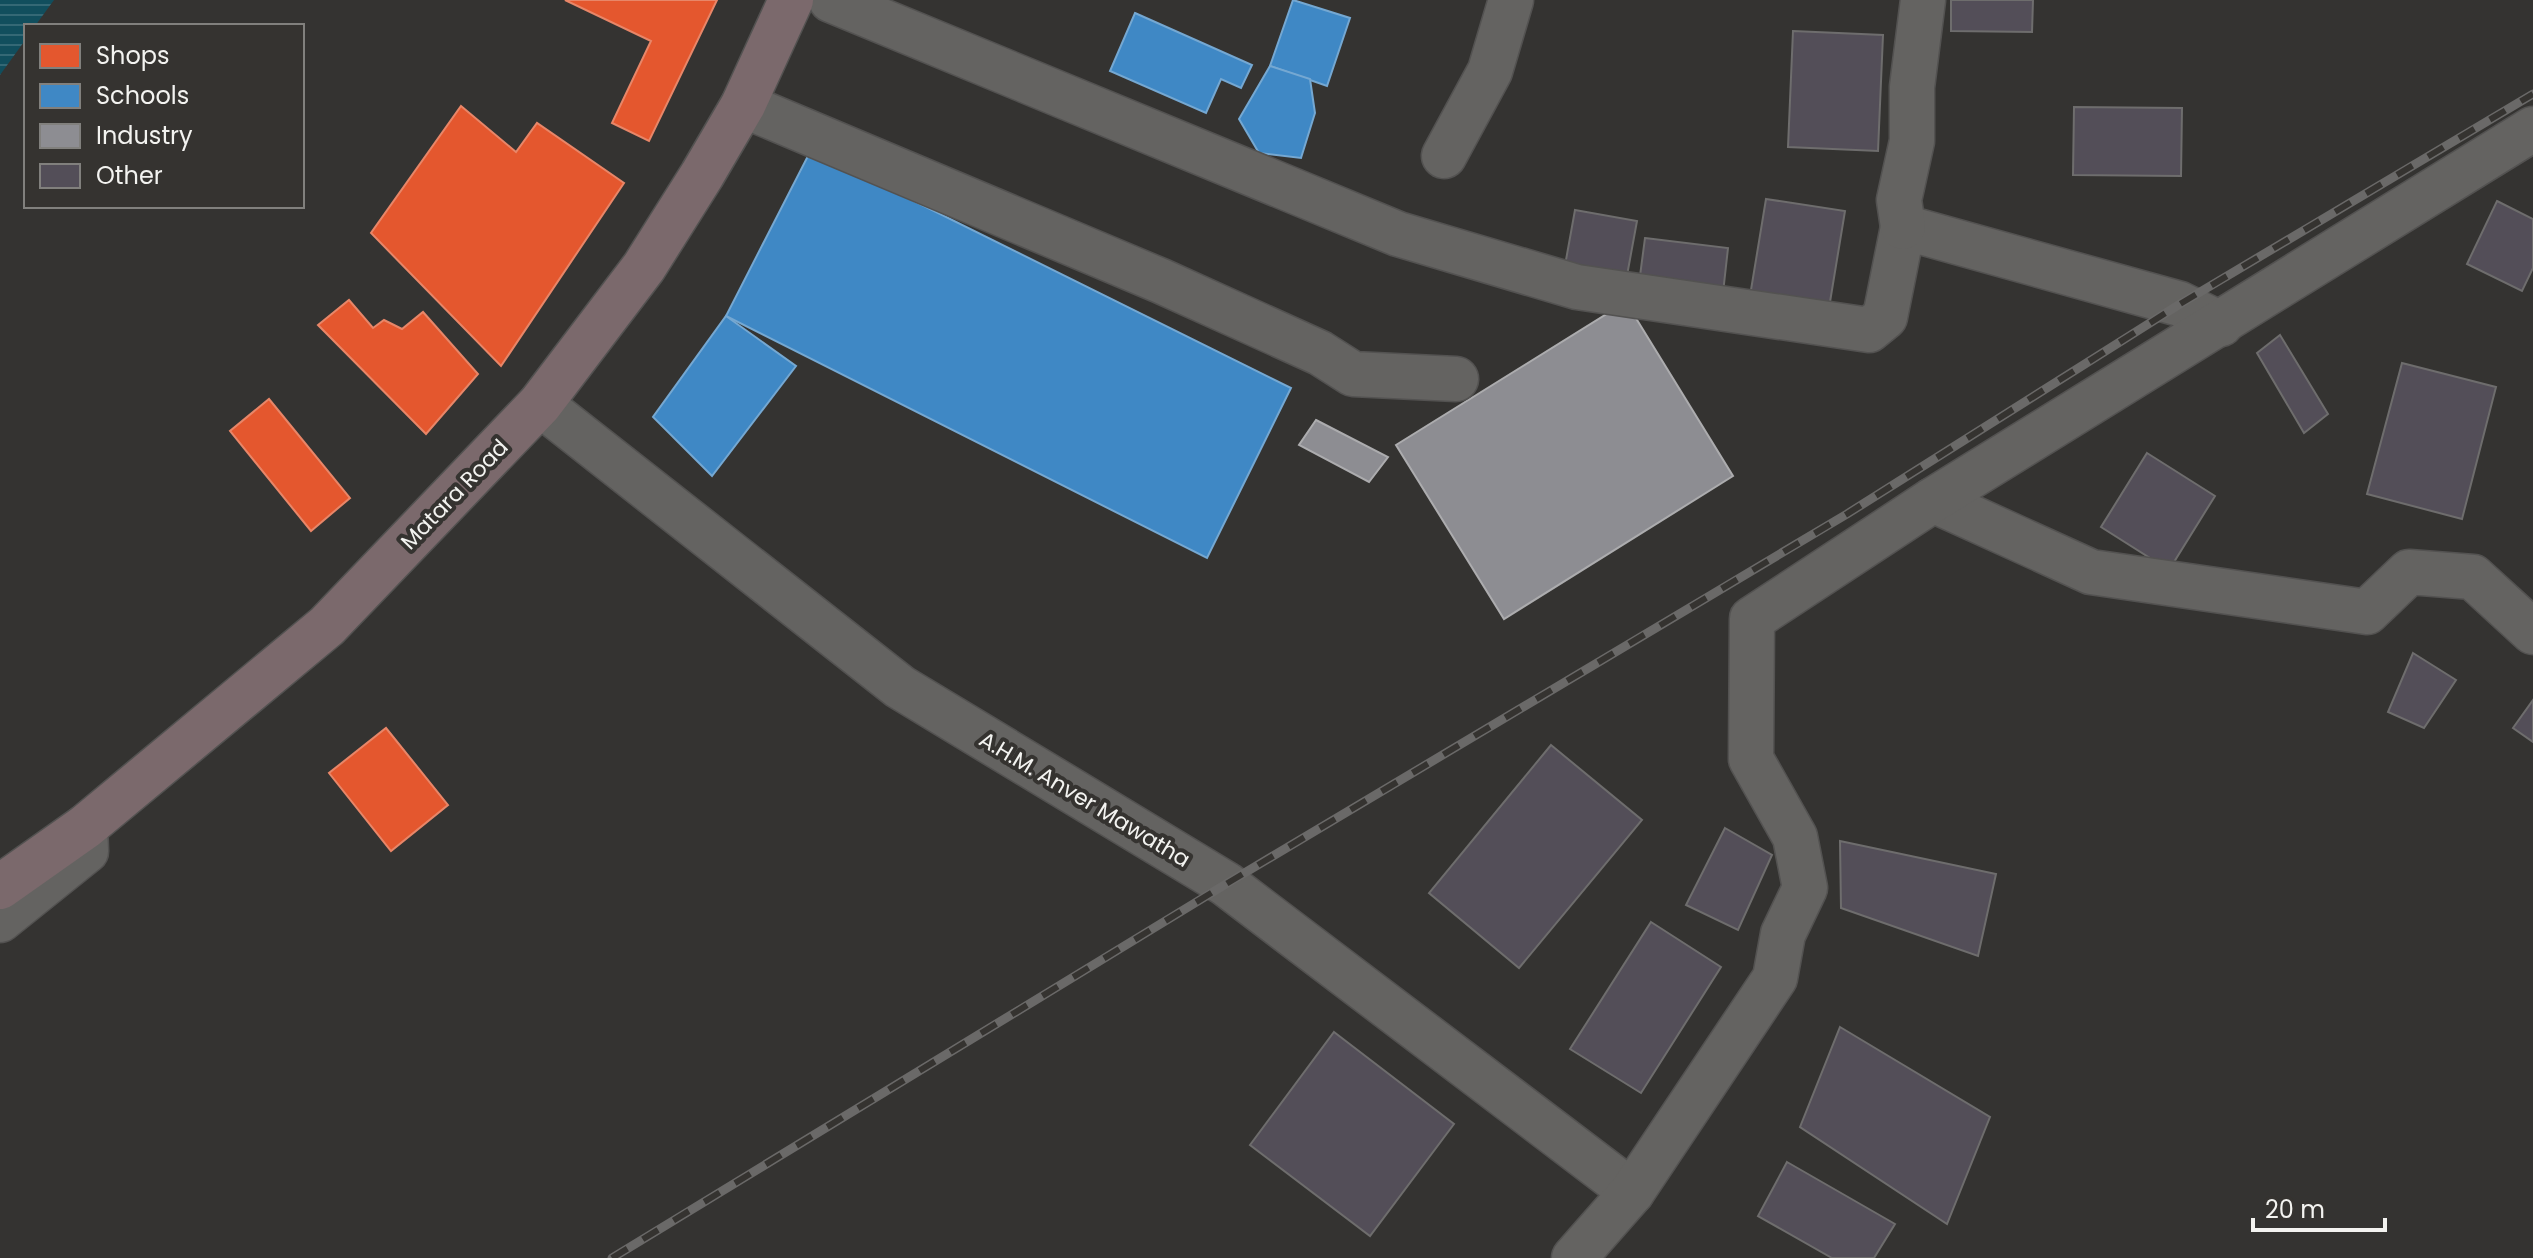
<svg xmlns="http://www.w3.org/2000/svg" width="2533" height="1258" font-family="Poppins,sans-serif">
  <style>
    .water { fill: url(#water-rules) }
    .shops { fill: #e4572e; stroke: #e88668; stroke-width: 2 }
    .schools { fill: #3f88c5; stroke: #75a8d2; stroke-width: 2 }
    .industry { fill: #8d8d92; stroke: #acacae; stroke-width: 2 }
    .building { fill: #534e58; stroke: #6e6d6d; stroke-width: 2 }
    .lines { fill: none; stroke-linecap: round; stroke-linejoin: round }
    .minor-casing { stroke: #535251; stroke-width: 47 }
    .highway-casing { stroke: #535251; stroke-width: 47 }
    .minor { stroke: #646361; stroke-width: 44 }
    .highway { stroke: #7b696c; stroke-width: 44 }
    .rail-casing { stroke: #6a6968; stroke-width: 9 }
    .rail { stroke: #353330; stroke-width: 6; stroke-dasharray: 18; stroke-linecap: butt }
    .labels { text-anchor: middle; stroke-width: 8; stroke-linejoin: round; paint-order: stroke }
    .street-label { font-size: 22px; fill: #f3f3f0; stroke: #353330 }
  </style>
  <defs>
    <pattern id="water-rules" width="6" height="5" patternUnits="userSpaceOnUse" patternTransform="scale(2)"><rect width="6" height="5" fill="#114e5d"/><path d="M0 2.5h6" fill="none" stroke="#346875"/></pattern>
  </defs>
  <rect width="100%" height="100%" fill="#343331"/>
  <polygon class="water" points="0,0 54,0 35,26 26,26 26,39 0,75"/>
  <g class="shops">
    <polygon points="565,0 717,0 649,141 612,123 651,41"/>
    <polygon points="461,106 516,152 537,123 624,183 501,366 371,233"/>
    <polygon points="349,300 373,328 384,320 402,329 423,312 478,374 426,434 318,325"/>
    <polygon points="269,399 350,498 311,531 230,431"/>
    <polygon points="386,728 448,805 391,851 329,773"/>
  </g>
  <g class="schools">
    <polygon points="1293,0 1350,18 1327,86 1270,66"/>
    <polygon points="1135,13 1252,65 1241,88 1221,79 1206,113 1110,71"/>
    <polygon points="1270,66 1310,79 1315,113 1301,158 1259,153 1239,119"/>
    <polygon points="811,150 1291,388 1207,558 726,316"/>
    <polygon points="726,316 796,366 712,476 653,417"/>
  </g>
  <g class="industry">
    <polygon points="1626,302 1733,476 1504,619 1396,445"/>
    <polygon points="1316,420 1388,457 1369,482 1299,445"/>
  </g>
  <g class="building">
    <polygon points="1951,0 2033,0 2032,32 1951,31"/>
    <polygon points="1793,31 1883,35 1878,151 1788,147"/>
    <polygon points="2074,107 2182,108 2181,176 2073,175"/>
    <polygon points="1766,199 1845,211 1829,308 1750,296"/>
    <polygon points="2497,201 2533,219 2533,268 2522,291 2467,264"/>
    <polygon points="1575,210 1637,221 1626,281 1564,271"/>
    <polygon points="1645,238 1728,248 1722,302 1638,291"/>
    <polygon points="2280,335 2328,414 2304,433 2257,353"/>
    <polygon points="2402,363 2496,387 2462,519 2367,494"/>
    <polygon points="2147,453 2215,496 2169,570 2101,527"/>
    <polygon points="2413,653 2456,680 2424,728 2388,712"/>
    <polygon points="2533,700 2533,742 2513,728"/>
    <polygon points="1551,745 1642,820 1519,968 1429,893"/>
    <polygon points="1725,828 1772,855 1738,930 1686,905"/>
    <polygon points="1840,841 1996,874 1978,956 1841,908"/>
    <polygon points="1651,922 1721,967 1641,1093 1570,1049"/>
    <polygon points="1840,1027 1990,1117 1947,1224 1800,1127"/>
    <polygon points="1334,1032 1454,1124 1370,1236 1250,1145"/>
    <polygon points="1787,1162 1895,1224 1874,1258 1832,1258 1758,1216"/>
  </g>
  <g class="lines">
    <defs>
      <g id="minor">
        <polyline points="831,0 1398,234 1577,287 1869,330 1885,317 1903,227 2180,304 2221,324"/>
        <polyline points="743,105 1161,281 1320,353 1353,374 1456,379"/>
        <polyline points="1444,156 1490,71 1511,0"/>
        <polyline points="1903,227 1899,200 1912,141 1912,87 1923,0"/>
        <polyline points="540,404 900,687 1226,884 1632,1192"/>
        <polyline points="1933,500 2091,572 2367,612 2409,572 2473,577 2533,632"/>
        <polyline points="0,920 86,851 85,827"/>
        <polyline points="1574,1258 1632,1192 1775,978 1783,934 1805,888 1795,837 1751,759 1752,619 1933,500 2533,129"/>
      </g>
      <polyline id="highway" points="0,887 85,827 327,626 540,404 644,267 702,175 743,105 791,0"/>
    </defs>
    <use href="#minor" class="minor-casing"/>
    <use href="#highway" class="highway-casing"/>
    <use href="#minor" class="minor"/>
    <use href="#highway" class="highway"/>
    <defs>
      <polyline id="rail" points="612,1258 1226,884 1847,514 2180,304 2533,94"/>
    </defs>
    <use href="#rail" class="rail-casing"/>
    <use href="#rail" class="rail"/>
  </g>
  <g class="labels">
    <g class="street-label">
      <text transform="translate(454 494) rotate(-46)" y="8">Matara Road</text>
      <text transform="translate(1085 799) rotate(31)" y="8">A.H.M. Anver Mawatha</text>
    </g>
  </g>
  <rect x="24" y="24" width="280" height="184" fill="#353330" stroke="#81807d" stroke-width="2"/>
  <rect x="40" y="44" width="40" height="24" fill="#e4572e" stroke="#81807d" stroke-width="2"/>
  <text x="96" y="64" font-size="24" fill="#f3f3f0">Shops</text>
  <rect x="40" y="84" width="40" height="24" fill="#3f88c5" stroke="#81807d" stroke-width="2"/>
  <text x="96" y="104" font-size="24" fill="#f3f3f0">Schools</text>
  <rect x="40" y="124" width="40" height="24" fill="#8d8d92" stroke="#81807d" stroke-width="2"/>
  <text x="96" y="144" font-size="24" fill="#f3f3f0">Industry</text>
  <rect x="40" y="164" width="40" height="24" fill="#534e58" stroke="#81807d" stroke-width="2"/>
  <text x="96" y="184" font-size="24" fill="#f3f3f0">Other</text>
  <path d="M2253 1218v12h132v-12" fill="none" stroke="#f3f3f0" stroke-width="4"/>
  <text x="2265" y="1218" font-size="24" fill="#f3f3f0" stroke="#353330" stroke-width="6" paint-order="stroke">20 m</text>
</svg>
